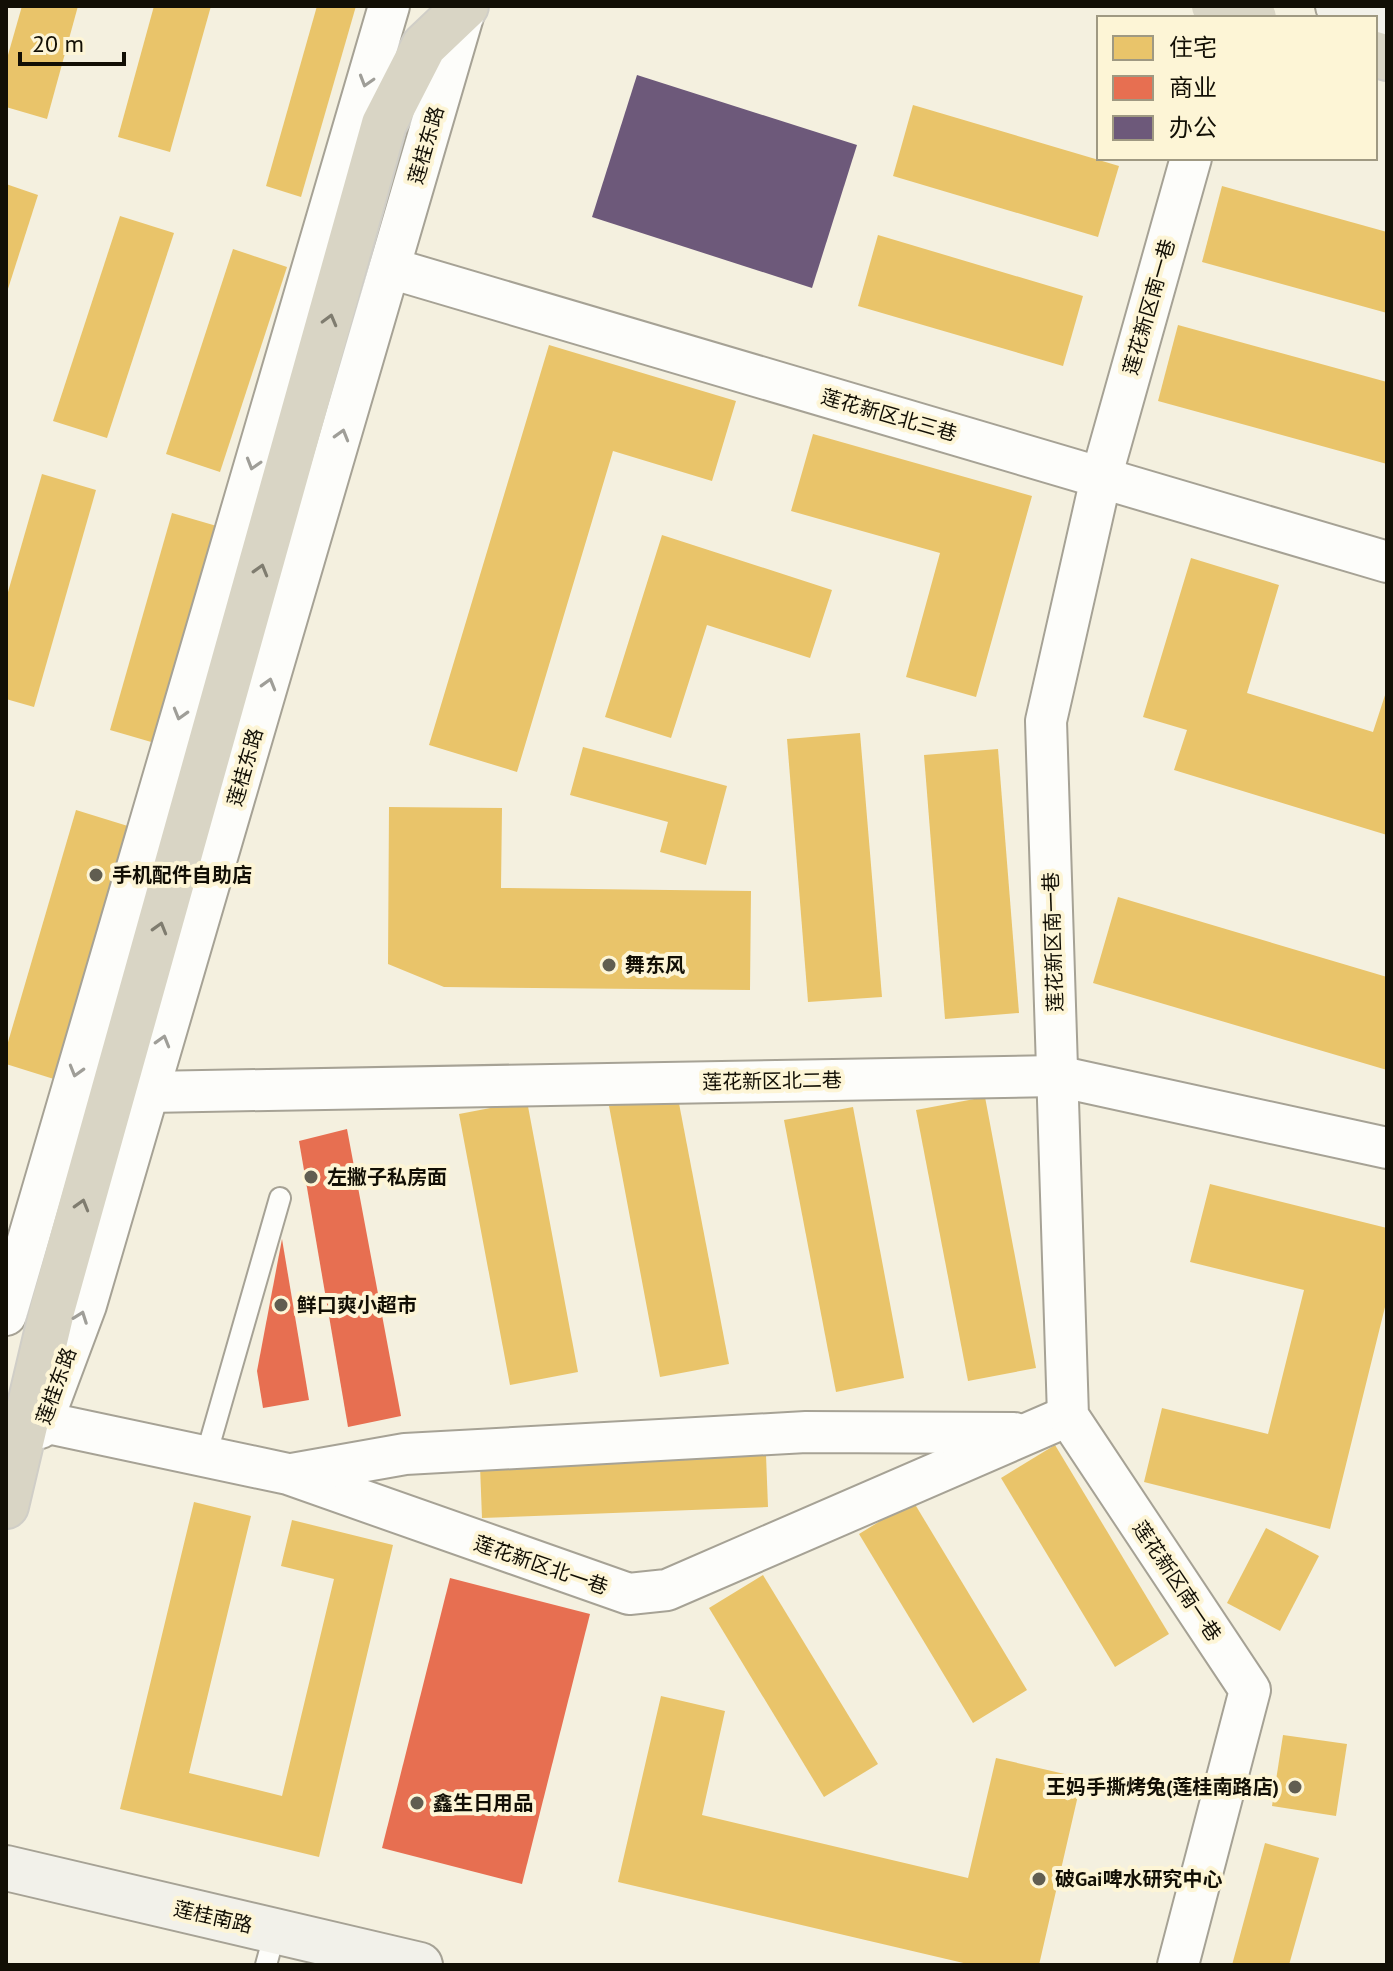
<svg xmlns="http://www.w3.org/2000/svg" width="1393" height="1971" font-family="'PT Sans','Noto Sans SC',sans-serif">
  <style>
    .homes { fill: #e9c46a }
    .shops { fill: #e76f51 }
    .offices { fill: #6d597a }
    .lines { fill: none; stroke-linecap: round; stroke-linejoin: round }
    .lane-casing { stroke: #a6a295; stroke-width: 24 }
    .street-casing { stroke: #a6a295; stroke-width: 44 }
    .secondary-casing { stroke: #a6a295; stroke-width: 48 }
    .highway-casing { stroke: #d0cec7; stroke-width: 48 }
    .lane { stroke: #fdfdfa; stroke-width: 20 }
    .street { stroke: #fdfdfa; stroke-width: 40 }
    .secondary { stroke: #f2f1ea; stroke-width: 44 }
    .highway { stroke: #d9d5c5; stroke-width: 44 }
    .highway-bridge-casing { stroke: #d0cec7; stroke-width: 48; stroke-linecap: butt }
    .highway-bridge { stroke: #d9d5c5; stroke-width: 44 }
    .oneway { stroke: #9f9e98 }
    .oneway2 { stroke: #7f7c6f }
    .poi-dot { fill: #615e51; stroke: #fdf5d6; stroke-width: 3 }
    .labels { text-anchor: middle; stroke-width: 8; stroke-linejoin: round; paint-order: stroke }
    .street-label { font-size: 20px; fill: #120f05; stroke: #fdf5d6 }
    .poi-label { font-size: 20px; font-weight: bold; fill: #120f05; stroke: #fdf5d6; text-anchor: start }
  </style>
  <rect width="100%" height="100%" fill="#f4f0df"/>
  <g class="homes">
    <polygon points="22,6 78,6 47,119 6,107 6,62"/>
    <polygon points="154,6 211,6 170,152 118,137"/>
    <polygon points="317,6 356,6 301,197 266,186"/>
    <polygon points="913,105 1119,166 1098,237 893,176"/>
    <polygon points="6,184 38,195 7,292 6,292"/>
    <polygon points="1222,186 1387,232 1387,313 1202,262"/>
    <polygon points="120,216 174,233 107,438 53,421"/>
    <polygon points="878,235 1083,296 1063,366 858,306"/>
    <polygon points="233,249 287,267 220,472 166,454"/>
    <polygon points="1178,325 1387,382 1387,464 1158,401"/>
    <polygon points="549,345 736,401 712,481 613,451 517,772 429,745"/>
    <polygon points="813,434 1032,496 976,697 906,677 940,553 791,511"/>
    <polygon points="42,474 96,490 34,707 6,699 6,599"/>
    <polygon points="172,513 227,529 165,746 110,730"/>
    <polygon points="662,535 832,590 810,658 707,625 671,738 605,717"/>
    <polygon points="1191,558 1279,585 1247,693 1373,732 1387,689 1387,835 1174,770 1187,730 1143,717"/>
    <polygon points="860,733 882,997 808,1002 787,739"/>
    <polygon points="583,747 727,786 706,865 660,852 668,822 570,795"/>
    <polygon points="998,749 1019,1013 945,1019 924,755"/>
    <polygon points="389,807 502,808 501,888 751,891 750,990 444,987 388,964"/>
    <polygon points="76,810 131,827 57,1080 6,1064 6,1049"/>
    <polygon points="1118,897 1387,977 1387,1070 1093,983"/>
    <polygon points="677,1093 729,1364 660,1377 609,1106"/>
    <polygon points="985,1097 1036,1368 968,1381 916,1110"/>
    <polygon points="527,1101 578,1372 510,1385 459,1114"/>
    <polygon points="853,1107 904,1378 836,1392 784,1120"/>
    <polygon points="1210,1184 1387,1228 1387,1299 1330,1529 1144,1482 1162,1408 1268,1434 1304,1290 1190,1262"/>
    <polygon points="1055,1445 1169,1634 1115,1667 1001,1478"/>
    <polygon points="766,1455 768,1507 482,1518 480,1466"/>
    <polygon points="913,1501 1027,1690 973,1723 859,1534"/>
    <polygon points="194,1502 251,1516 189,1773 282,1796 334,1579 281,1566 292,1520 393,1545 319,1857 120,1809"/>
    <polygon points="1266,1528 1319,1556 1280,1631 1227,1603"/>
    <polygon points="763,1575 878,1764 824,1797 709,1608"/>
    <polygon points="661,1696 725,1711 702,1815 968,1878 996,1758 1082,1778 1039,1965 972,1965 618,1882"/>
    <polygon points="1283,1735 1347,1744 1336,1816 1272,1806"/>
    <polygon points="1265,1843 1319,1858 1289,1965 1232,1965"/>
  </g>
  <g class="shops">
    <polygon points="347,1129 401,1416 348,1427 299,1141"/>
    <polygon points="282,1239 309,1400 263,1408 257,1371"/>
    <polygon points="450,1578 590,1614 522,1884 382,1848"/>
  </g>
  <polygon class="offices" points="637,75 857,145 812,288 592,217"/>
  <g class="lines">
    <defs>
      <g id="lane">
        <polyline points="206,1456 280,1198"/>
        <polyline points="266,1965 275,1932"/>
      </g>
      <g id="street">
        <polyline points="390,268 1387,562"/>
        <polyline points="148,1092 1057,1076 1387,1148"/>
        <polyline points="6,1315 389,6"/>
        <polyline points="43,1422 288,1474 629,1594 667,1590 1068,1416"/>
        <polyline points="40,1428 86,1305 466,6"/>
        <polyline points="292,1474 405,1454 806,1432 1014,1433"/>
        <polyline points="1178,1965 1250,1690 1068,1416 1046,721 1101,478 1191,158"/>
      </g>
      <g id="secondary">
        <polyline points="1338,6 1387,20"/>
        <polyline points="6,1868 420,1965"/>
      </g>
      <g id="highway">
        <polyline points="1375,54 1387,58"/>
        <polyline points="6,1506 53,1307 384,124 424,46 466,6"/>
      </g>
    </defs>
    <use href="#lane" class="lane-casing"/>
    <use href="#street" class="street-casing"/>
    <use href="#secondary" class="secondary-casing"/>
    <use href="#highway" class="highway-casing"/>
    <use href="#lane" class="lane"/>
    <use href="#street" class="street"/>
    <use href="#secondary" class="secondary"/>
    <use href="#highway" class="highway"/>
    <defs>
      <polyline id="highway-bridge" points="1214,6 1254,18"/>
    </defs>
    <use href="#highway-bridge" class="highway-bridge-casing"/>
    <use href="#highway-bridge" class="highway-bridge"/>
  </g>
  <defs><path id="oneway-chevron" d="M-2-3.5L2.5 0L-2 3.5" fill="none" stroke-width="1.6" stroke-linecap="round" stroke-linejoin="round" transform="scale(2)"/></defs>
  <g class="oneway">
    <use href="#oneway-chevron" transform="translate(366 81) rotate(107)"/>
    <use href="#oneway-chevron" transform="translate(342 435) rotate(-74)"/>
    <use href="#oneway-chevron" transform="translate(253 464) rotate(107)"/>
    <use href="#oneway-chevron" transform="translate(269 684) rotate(-74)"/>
    <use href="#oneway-chevron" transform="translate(180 714) rotate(106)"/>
    <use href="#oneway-chevron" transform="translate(163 1041) rotate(-74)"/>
    <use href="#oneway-chevron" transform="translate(76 1071) rotate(106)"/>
    <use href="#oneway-chevron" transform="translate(81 1317) rotate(-70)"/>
  </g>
  <g class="oneway2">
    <use href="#oneway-chevron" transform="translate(330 320) rotate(-75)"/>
    <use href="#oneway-chevron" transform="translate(261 570) rotate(-74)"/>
    <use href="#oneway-chevron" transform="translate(160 928) rotate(-74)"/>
    <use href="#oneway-chevron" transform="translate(82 1205) rotate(-74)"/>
  </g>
  <g class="poi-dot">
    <circle cx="96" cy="875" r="8"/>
    <circle cx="609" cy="965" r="8"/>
    <circle cx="311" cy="1177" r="8"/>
    <circle cx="281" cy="1305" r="8"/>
    <circle cx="1295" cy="1787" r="8"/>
    <circle cx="417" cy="1803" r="8"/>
    <circle cx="1039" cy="1879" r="8"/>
  </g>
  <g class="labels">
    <g class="street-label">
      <text transform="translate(426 145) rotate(-74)" y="7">莲桂东路</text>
      <text transform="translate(1149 307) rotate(-74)" y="7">莲花新区南一巷</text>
      <text transform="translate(889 415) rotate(16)" y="7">莲花新区北三巷</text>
      <text transform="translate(245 767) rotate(-74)" y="7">莲桂东路</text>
      <text transform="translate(1053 942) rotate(-92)" y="7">莲花新区南一巷</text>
      <text transform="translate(772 1081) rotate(-1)" y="7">莲花新区北二巷</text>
      <text transform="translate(56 1386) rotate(-70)" y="7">莲桂东路</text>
      <text transform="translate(541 1565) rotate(19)" y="7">莲花新区北一巷</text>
      <text transform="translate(1177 1581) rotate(56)" y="7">莲花新区南一巷</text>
      <text transform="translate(213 1917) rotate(13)" y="7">莲桂南路</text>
    </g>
    <g class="poi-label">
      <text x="112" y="882">手机配件自助店</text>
      <text x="625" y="972">舞东风</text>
      <text x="327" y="1184">左撇子私房面</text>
      <text x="297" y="1312">鲜口爽小超市</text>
      <text x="1279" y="1794" text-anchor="end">王妈手撕烤兔(莲桂南路店)</text>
      <text x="433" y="1810">鑫生日用品</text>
      <text x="1055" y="1886">破Gai啤水研究中心</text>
    </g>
  </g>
  <rect width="1393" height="1971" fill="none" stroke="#120f05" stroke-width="16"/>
  <rect x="1097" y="16" width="280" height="144" fill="#fdf5d6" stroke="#9f9982" stroke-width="2"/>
  <rect x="1113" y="36" width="40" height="24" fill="#e9c46a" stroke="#9f9982" stroke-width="2"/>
  <text x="1169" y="56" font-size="24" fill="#120f05">住宅</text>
  <rect x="1113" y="76" width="40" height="24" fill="#e76f51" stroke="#9f9982" stroke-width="2"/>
  <text x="1169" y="96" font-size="24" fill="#120f05">商业</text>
  <rect x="1113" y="116" width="40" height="24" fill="#6d597a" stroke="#9f9982" stroke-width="2"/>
  <text x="1169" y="136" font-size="24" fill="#120f05">办公</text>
  <path d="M20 52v12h104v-12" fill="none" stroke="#120f05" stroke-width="4"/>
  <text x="32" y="52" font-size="24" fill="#120f05" stroke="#fdf5d6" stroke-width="6" paint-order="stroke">20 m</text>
</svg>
